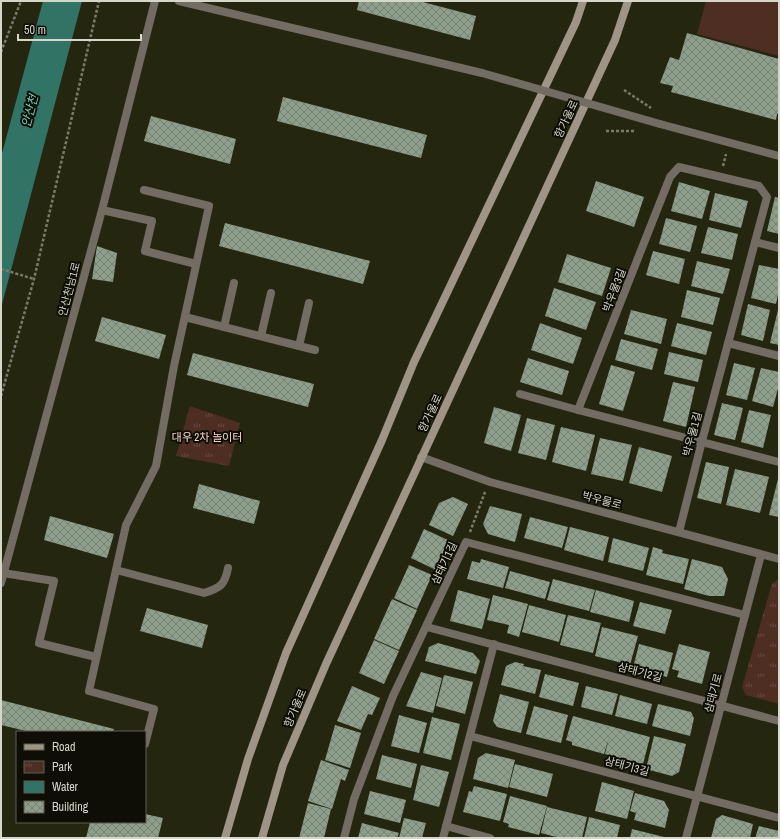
<svg xmlns="http://www.w3.org/2000/svg" width="780" height="839" font-family="'Archivo Narrow','Noto Sans KR',sans-serif">
  <style>
    .grass { fill: #4e2e22 }
    .park { fill: url(#park-tufts) }
    .water { fill: #317466 }
    .building { fill: url(#building-cross-hatch) }
    .lines { fill: none; stroke-linecap: round; stroke-linejoin: round }
    .path { stroke: #7a7b68; stroke-width: 2.5; stroke-dasharray: 3 2; stroke-linecap: butt }
    .service { stroke: #726c63; stroke-width: 8 }
    .pedestrian { stroke: #726c63; stroke-width: 8 }
    .minor { stroke: #726c63; stroke-width: 8 }
    .tertiary { stroke: #726c63; stroke-width: 8 }
    .secondary { stroke: #9f9586; stroke-width: 8 }
    .pedestrian-bridge { stroke: #726c63; stroke-width: 8 }
    .labels { text-anchor: middle; stroke-width: 4; stroke-linejoin: round; paint-order: stroke }
    .street-label { font-size: 11px; fill: #d6d7c9; stroke: #0e0e06 }
    .park-label { font-size: 11px; fill: #f7d6c9; stroke: #0e0e06 }
    .water-label { font-size: 12px; font-style: italic; fill: #6ed4bd; stroke: #0e0e06 }
  </style>
  <defs>
    <pattern id="park-tufts" width="24" height="20" patternUnits="userSpaceOnUse"><rect width="24" height="20" fill="#4e2e22"/><path d="M3 7l-1-3M5 7V3M7 7l1-3M15 17l-1-3M17 17v-4M19 17l1-3" fill="none" stroke="#674c41"/></pattern>
    <pattern id="building-cross-hatch" width="8" height="8" patternUnits="userSpaceOnUse"><rect width="8" height="8" fill="#8d9f8b"/><path d="M0 0l8 8M0 8l8-8" fill="none" stroke="#768273"/></pattern>
  </defs>
  <rect width="100%" height="100%" fill="#252610"/>
  <polygon class="grass" points="706,1 779,1 779,56 697,34"/>
  <g class="park">
    <polygon points="190,406 240,423 229,466 176,456"/>
    <polygon points="779,579 779,704 746,695 742,687 772,584"/>
  </g>
  <polygon class="water" points="43,1 82,1 1,308 1,157"/>
  <g class="building">
    <polygon points="359,1 419,1 476,16 470,40 357,10"/>
    <polygon points="687,33 779,59 779,114 777,114 776,120 671,92 673,86 660,83 670,57 679,60"/>
    <polygon points="283,97 427,135 421,158 277,121"/>
    <polygon points="151,116 236,139 230,164 144,141"/>
    <polygon points="596,181 644,197 634,227 586,211"/>
    <polygon points="679,182 710,191 702,219 671,211"/>
    <polygon points="715,193 748,201 741,228 709,220"/>
    <polygon points="775,197 779,198 779,234 767,231"/>
    <polygon points="666,218 697,226 690,252 659,244"/>
    <polygon points="225,223 370,261 363,284 219,246"/>
    <polygon points="708,227 738,234 732,260 701,253"/>
    <polygon points="97,246 117,253 113,282 92,279"/>
    <polygon points="653,251 685,259 679,284 646,275"/>
    <polygon points="567,254 611,268 602,296 558,282"/>
    <polygon points="697,261 730,269 723,294 691,286"/>
    <polygon points="759,265 779,269 779,290 776,304 751,298"/>
    <polygon points="554,288 596,302 586,330 545,316"/>
    <polygon points="687,290 720,298 713,325 681,317"/>
    <polygon points="748,304 770,310 763,341 741,335"/>
    <polygon points="631,310 667,319 661,344 624,334"/>
    <polygon points="778,310 779,310 779,345 770,343"/>
    <polygon points="102,317 166,335 159,359 95,341"/>
    <polygon points="540,323 582,338 573,364 531,350"/>
    <polygon points="677,323 712,332 706,355 671,346"/>
    <polygon points="621,339 658,349 652,370 615,360"/>
    <polygon points="669,352 703,360 698,382 664,374"/>
    <polygon points="193,353 314,384 308,407 187,375"/>
    <polygon points="528,358 569,371 562,395 520,382"/>
    <polygon points="734,363 755,368 747,400 726,395"/>
    <polygon points="611,365 635,372 623,411 599,404"/>
    <polygon points="761,368 779,372 779,385 773,407 752,401"/>
    <polygon points="673,382 695,387 686,427 663,421"/>
    <polygon points="722,403 743,408 735,440 714,435"/>
    <polygon points="494,407 521,415 511,451 484,443"/>
    <polygon points="749,410 771,415 763,448 741,442"/>
    <polygon points="527,418 555,425 546,460 518,453"/>
    <polygon points="561,427 595,435 586,471 552,462"/>
    <polygon points="600,438 632,445 623,481 591,474"/>
    <polygon points="639,447 672,456 662,492 629,483"/>
    <polygon points="706,462 729,467 721,504 697,498"/>
    <polygon points="735,469 769,477 760,513 726,505"/>
    <polygon points="778,479 779,479 779,517 769,515"/>
    <polygon points="199,484 260,501 254,524 193,508"/>
    <polygon points="453,497 468,504 453,536 429,525 439,503"/>
    <polygon points="490,506 522,514 515,542 488,534 483,524"/>
    <polygon points="50,516 114,534 107,558 44,540"/>
    <polygon points="530,517 568,527 562,548 524,538"/>
    <polygon points="570,527 609,537 603,561 564,550"/>
    <polygon points="424,529 450,541 436,570 411,558"/>
    <polygon points="613,538 649,548 643,571 608,562"/>
    <polygon points="653,547 663,550 662,553 689,559 683,584 646,575"/>
    <polygon points="481,559 509,567 503,588 467,579 472,561 480,563"/>
    <polygon points="692,559 722,567 728,579 724,596 709,596 684,589"/>
    <polygon points="409,565 432,575 417,609 394,598"/>
    <polygon points="510,571 550,582 545,599 505,588"/>
    <polygon points="553,579 595,590 589,611 547,600"/>
    <polygon points="458,590 490,599 482,629 450,621"/>
    <polygon points="596,590 634,601 629,622 590,612"/>
    <polygon points="493,595 528,604 519,637 507,633 509,625 487,620"/>
    <polygon points="392,599 417,610 399,650 374,639"/>
    <polygon points="640,602 672,610 665,634 633,626"/>
    <polygon points="529,605 566,615 559,642 522,632"/>
    <polygon points="147,608 208,625 202,648 140,631"/>
    <polygon points="568,615 601,623 593,653 560,645"/>
    <polygon points="602,627 638,636 630,665 595,656"/>
    <polygon points="374,640 399,651 384,684 359,673"/>
    <polygon points="438,643 473,653 480,661 476,674 425,661 429,647"/>
    <polygon points="639,644 673,653 667,677 633,668"/>
    <polygon points="679,644 710,652 702,684 677,677 679,671 672,669"/>
    <polygon points="515,662 524,664 523,666 541,670 535,694 501,685 506,666"/>
    <polygon points="421,672 442,678 433,713 406,706"/>
    <polygon points="545,674 579,683 573,706 539,697"/>
    <polygon points="444,675 473,682 465,714 436,706"/>
    <polygon points="352,686 380,698 372,715 368,714 361,730 337,721"/>
    <polygon points="586,686 618,694 612,715 581,707"/>
    <polygon points="500,694 529,702 521,733 497,727 493,721"/>
    <polygon points="620,695 652,704 647,724 615,716"/>
    <polygon points="1,700 114,729 113,732 30,732 1,725"/>
    <polygon points="658,704 691,712 694,718 690,736 652,726"/>
    <polygon points="534,706 568,715 561,743 526,734"/>
    <polygon points="399,715 427,723 419,753 391,746"/>
    <polygon points="573,716 650,737 643,764 605,754 609,738 604,754 572,745 572,742 566,740"/>
    <polygon points="432,717 460,724 451,760 423,753"/>
    <polygon points="335,725 361,733 350,768 325,760"/>
    <polygon points="654,736 686,744 679,772 672,776 646,769"/>
    <polygon points="486,753 515,760 508,788 473,779 478,758"/>
    <polygon points="382,755 417,764 411,788 376,779"/>
    <polygon points="321,760 349,770 345,781 341,779 332,809 308,801"/>
    <polygon points="515,764 553,774 547,797 509,787"/>
    <polygon points="421,765 449,772 439,807 413,800"/>
    <polygon points="602,782 634,791 627,819 595,811"/>
    <polygon points="474,786 507,794 500,821 463,812 469,791 472,792"/>
    <polygon points="370,791 406,800 400,823 364,814"/>
    <polygon points="635,793 664,801 669,810 665,828 634,820 636,813 630,811"/>
    <polygon points="510,796 547,806 539,835 508,827 509,824 503,822"/>
    <polygon points="308,803 331,809 324,838 299,838"/>
    <polygon points="547,807 587,817 582,838 560,838 541,833"/>
    <polygon points="145,814 163,818 158,838 86,838 90,822 145,822"/>
    <polygon points="722,815 753,824 750,838 711,838 716,819"/>
    <polygon points="589,817 620,825 617,838 584,838"/>
    <polygon points="404,818 426,823 422,838 399,838"/>
    <polygon points="362,823 399,833 397,838 358,838"/>
    <polygon points="759,826 779,831 779,838 755,838"/>
    <polygon points="632,829 664,837 664,838 630,838"/>
  </g>
  <g class="lines">
    <g class="path">
      <polyline points="1,52 21,1"/>
      <polyline points="624,90 651,108"/>
      <polyline points="606,131 635,131"/>
      <polyline points="723,166 726,154"/>
      <polyline points="1,269 34,279"/>
      <polyline points="1,396 34,279 99,1"/>
      <polyline points="470,532 485,492"/>
    </g>
    <g class="service">
      <polyline points="144,190 209,206 174,366 156,466 126,525 89,691 154,709 145,744"/>
      <polyline points="102,210 152,221 145,251 196,264"/>
      <polyline points="185,317 315,350"/>
      <polyline points="224,327 234,283"/>
      <polyline points="261,336 271,293"/>
      <polyline points="299,346 309,303"/>
      <path d="M116,570l88,23c16,-5 21,-8 24,-25"/>
      <polyline points="3,573 54,581 39,643 96,657"/>
    </g>
    <g class="pedestrian">
      <polyline points="179,1 482,73"/>
      <polyline points="660,124 779,156"/>
    </g>
    <g class="minor">
      <polyline points="755,242 779,248"/>
      <polyline points="728,343 779,356"/>
      <polyline points="520,394 578,410 779,462"/>
      <polyline points="578,410 670,177 679,167 759,186 767,197 702,441 679,532"/>
      <polyline points="427,627 779,721"/>
      <polyline points="470,736 779,818"/>
      <polyline points="446,826 490,838"/>
      <polyline points="344,838 354,799 393,696 466,542 745,615"/>
      <polyline points="443,838 494,644"/>
    </g>
    <g class="tertiary">
      <polyline points="421,457 490,482 779,559"/>
      <polyline points="1,583 102,210 155,1"/>
      <polyline points="686,838 761,555"/>
    </g>
    <g class="secondary">
      <polyline points="225,838 248,759 286,653 382,440 414,362 576,22 583,1"/>
      <polyline points="262,838 283,765 326,664 615,40 628,1"/>
    </g>
    <polyline class="pedestrian-bridge" points="482,73 660,124"/>
  </g>
  <g class="labels">
    <g class="street-label">
      <text transform="translate(566 119) rotate(-65)" y="4">항가울로</text>
      <text transform="translate(69 289) rotate(-75)" y="4">안산천남1로</text>
      <text transform="translate(614 290) rotate(-69)" y="4">박우물3길</text>
      <text transform="translate(430 413) rotate(-65)" y="4">항가울로</text>
      <text transform="translate(692 434) rotate(-75)" y="4">박우물1길</text>
      <text transform="translate(602 500) rotate(15)" y="4">박우물로</text>
      <text transform="translate(444 563) rotate(-65)" y="4">삼태기1길</text>
      <text transform="translate(640 672) rotate(15)" y="4">삼태기2길</text>
      <text transform="translate(713 693) rotate(-75)" y="4">삼태기로</text>
      <text transform="translate(295 708) rotate(-67)" y="4">항가울로</text>
      <text transform="translate(627 766) rotate(15)" y="4">삼태기3길</text>
    </g>
    <g class="park-label">
      <text x="207" y="441">대우 2차 놀이터</text>
    </g>
    <g class="water-label">
      <text transform="translate(30 111) rotate(-75)" y="4">안산천</text>
    </g>
  </g>
  <rect width="780" height="839" fill="none" stroke="#d6d7c9" stroke-width="4"/>
  <rect x="16" y="731" width="130" height="92" fill="#0e0e06" stroke="#5e5e54"/>
  <rect x="24" y="744" width="20" height="6" fill="#9f9586" stroke="#5e5e54"/>
  <text x="52" y="751" font-size="12" fill="#d6d7c9">Road</text>
  <rect x="24" y="761" width="20" height="12" fill="url(#park-tufts)" stroke="#5e5e54"/>
  <text x="52" y="771" font-size="12" fill="#d6d7c9">Park</text>
  <rect x="24" y="781" width="20" height="12" fill="#317466" stroke="#5e5e54"/>
  <text x="52" y="791" font-size="12" fill="#d6d7c9">Water</text>
  <rect x="24" y="801" width="20" height="12" fill="url(#building-cross-hatch)" stroke="#5e5e54"/>
  <text x="52" y="811" font-size="12" fill="#d6d7c9">Building</text>
  <path d="M18 34v6h123v-6" fill="none" stroke="#d6d7c9" stroke-width="2"/>
  <text x="24" y="34" font-size="12" fill="#d6d7c9" stroke="#0e0e06" stroke-width="3" paint-order="stroke">50 m</text>
</svg>
